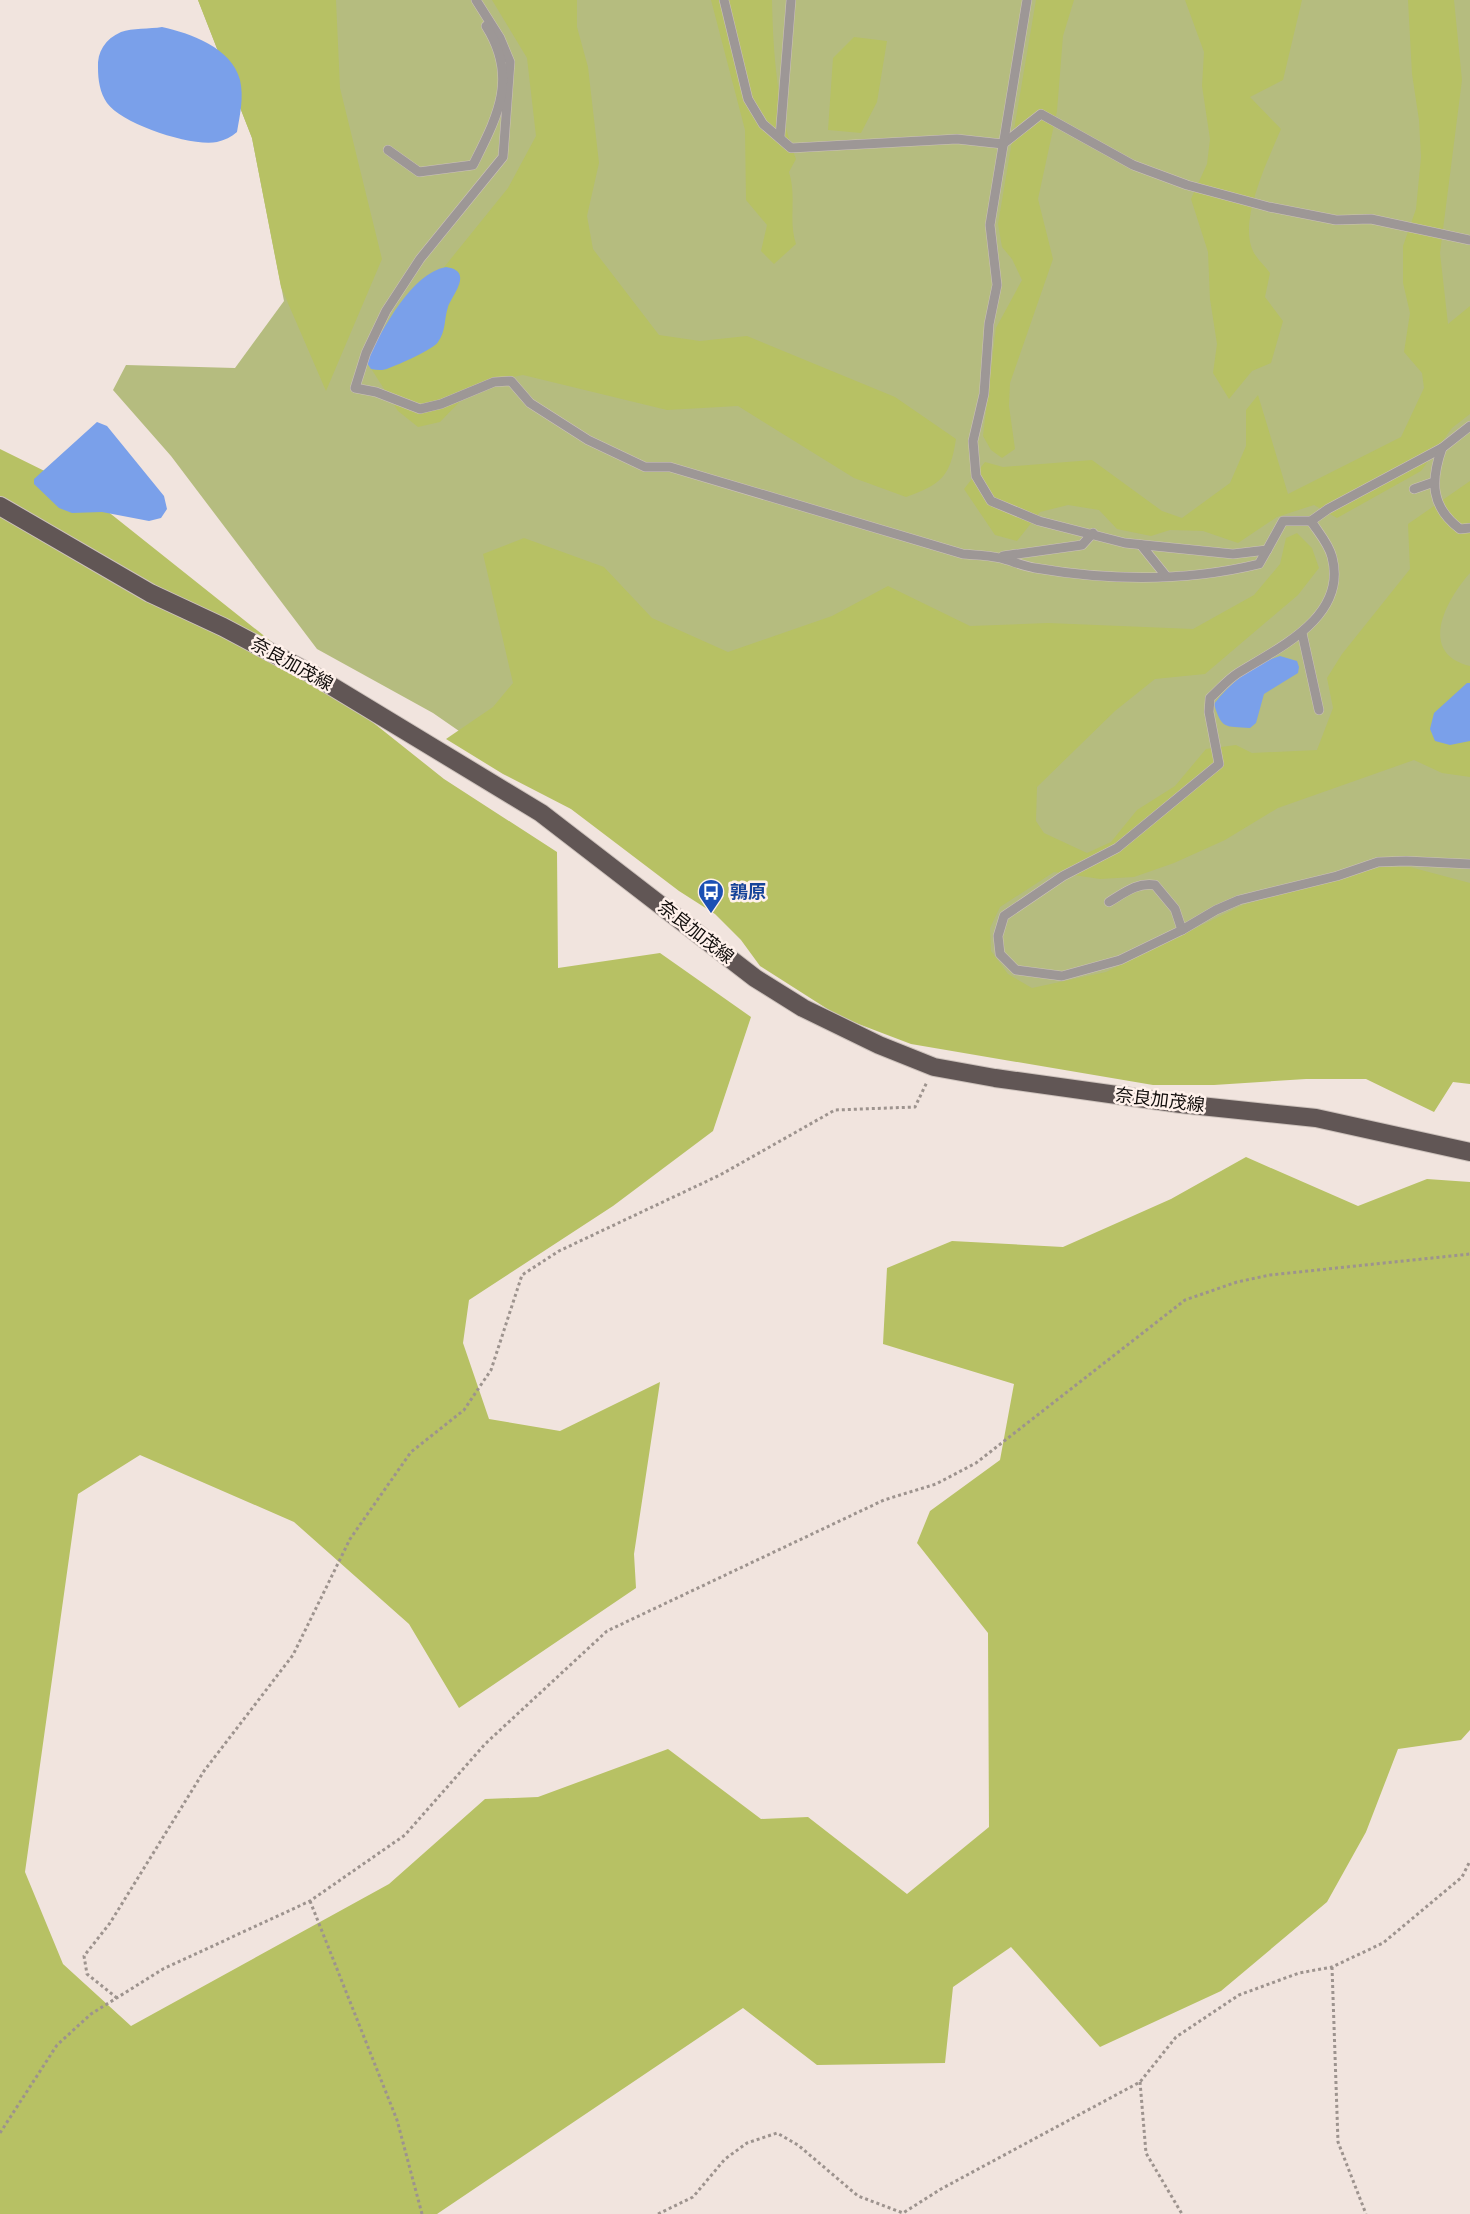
<svg xmlns="http://www.w3.org/2000/svg" width="1470" height="2214" font-family="'Varela Round','Noto Sans JP',sans-serif">
  <style>
    .green { fill: #b5bc7f }
    .forest { fill: #b7c164 }
    .water { fill: #7aa0ea }
    .lines { fill: none; stroke-linecap: round; stroke-linejoin: round }
    .lane-casing { stroke: #cdc2bc; stroke-width: 10 }
    .primary-casing { stroke: #cdc2bc; stroke-width: 20 }
    .path { stroke: #9d938e; stroke-width: 3; stroke-dasharray: 3 3; stroke-linecap: butt }
    .lane { stroke: #9d9796; stroke-width: 9 }
    .primary { stroke: #615655; stroke-width: 18 }
    .labels { text-anchor: middle; stroke-width: 5; stroke-linejoin: round; paint-order: stroke }
    .street-label { font-size: 18px; fill: #120e0c; stroke: #fff1eb }
    .transit-label { font-size: 18px; font-weight: bold; fill: #164399; stroke: #fff1eb; text-anchor: start }
  </style>
  <rect width="100%" height="100%" fill="#f1e4de"/>
  <polygon class="green" points="198,0 1470,0 1470,1034 1005,1003 576,812 433,713 317,649 171,456 113,390 126,365 235,368 284,301 252,138"/>
  <g class="forest">
    <polygon points="198,0 336,0 340,88 382,259 326,391 281,287 252,138"/>
    <path d="M492,0h85v27l11,40 11,96 -12,53 6,33 66,86 41,6 47,-5 148,61 61,42c-6,39 -15,45 -50,58l-52,-19 -116,-72 -71,4 -144,-35 -46,9 -37,38 -22,5 -20,-16 -26,-41 31,-52 105,-130 28,-52 -9,-78z"/>
    <path d="M711,0h61c1,52 5,109 24,159l-7,13c8,25 -1,48 7,72l-22,20 -13,-13 6,-26 -21,-25 -1,-70z"/>
    <polygon points="1036,0 1074,0 1063,36 1057,111 1038,199 1053,259 1010,383 1009,406 1015,449 1002,458 991,450 983,436 996,328 1022,280 1012,259 1002,247 998,224"/>
    <path d="M1185,0h117l-19,80 -33,17 31,32c-12,29 -43,91 -28,122 3,7 12,15 17,22l-5,24 18,24 -12,42 -19,8 -23,28 -16,-26 4,-29 -7,-45 -2,-47 -17,-53 16,-35 3,-25 -8,-53 2,-34z"/>
    <polygon points="1408,0 1454,0 1462,80 1440,253 1448,324 1470,306 1470,414 1452,428 1421,471 1337,518 1314,505 1277,517 1238,543 1203,531 1170,530 1151,536 1117,529 1099,510 1068,505 1040,512 1017,541 995,535 964,489 985,462 1003,467 1092,460 1162,511 1182,518 1230,483 1246,446 1246,410 1258,395 1288,494 1401,437 1424,388 1422,373 1404,352 1410,313 1403,283 1403,246 1416,209 1421,157 1419,120 1412,74"/>
    <polygon points="854,37 887,41 877,102 861,133 828,130 833,58"/>
    <polygon points="0,449 77,487 444,779 557,852 558,968 660,953 751,1017 713,1131 613,1206 469,1300 463,1343 489,1419 560,1431 660,1382 634,1554 636,1588 459,1708 409,1624 294,1522 140,1455 78,1494 25,1872 63,1964 131,2026 389,1884 485,1799 538,1797 668,1749 761,1819 808,1817 907,1894 989,1827 988,1633 917,1543 930,1511 1000,1460 1014,1384 883,1344 887,1268 952,1241 1063,1247 1171,1199 1246,1157 1358,1206 1427,1179 1470,1182 1470,1730 1461,1740 1398,1749 1366,1832 1327,1902 1221,1991 1100,2047 1011,1947 953,1987 945,2063 817,2065 743,2008 437,2214 0,2214"/>
    <path d="M1470,481v92c-24,27 -53,80 0,93v111l-28,-4 -28,-13 -136,48 -53,32 -51,23 -40,14 -34,2 -46,-7 -54,35 -10,21 1,23 17,23 24,14 74,-16 137,-67 138,-38h29l60,16v201l-17,-2 -19,30 -68,-33h-60l-92,6h-61l-242,-41 -71,-27 -80,-51 -19,-26 -26,-26 -36,-23 -108,-82 -68,-35 -57,-35 47,-32 20,-24 -30,-129 41,-16 80,29 48,51 76,34 104,-36 56,-30 82,40 78,-3 145,6 61,-34 26,-31 6,-26 11,-5 15,15 7,20 -21,27 -93,79 -50,5 -40,32 -78,76 -1,34 8,12 43,20 24,-11 26,-32 38,-24 31,-37 30,-4 16,8 65,-3 16,-42 -6,-30 15,-24 68,-85 -2,-45z"/>
  </g>
  <g class="water">
    <path d="M162,27c28,6 70,21 78,53 4,17 0,35 -3,52 -6,5 -12,8 -20,10 -26,5 -95,-18 -110,-39 -7,-10 -9,-23 -9,-35 -1,-16 7,-29 23,-36 11,-4 29,-3 41,-5z"/>
    <path d="M446,267c28,4 7,27 2,40 -4,12 -2,24 -10,35 -4,7 -40,23 -49,26 -6,3 -12,2 -18,1l-4,-6v-6c18,-29 43,-83 79,-90z"/>
    <polygon points="97,422 107,426 164,496 167,509 161,518 149,521 102,512 72,513 59,508 34,484 34,479"/>
    <path d="M1280,656l17,5 2,6 -1,6 -34,21 -8,29 -6,5c-25,-2 -28,2 -36,-24 17,-22 40,-40 66,-48z"/>
    <polygon points="1467,683 1470,683 1470,741 1450,745 1435,741 1430,729 1434,713"/>
  </g>
  <g class="lines">
    <defs>
      <g id="lane">
        <path d="M476,0l24,38 10,24 -7,95 -83,102 -34,52 -20,42 -11,35 21,4 44,17 21,-5 53,-22 17,-1 19,22 58,37 57,27h25l293,87c12,1 25,1 37,4 12,3 23,8 35,10 76,13 150,14 224,-4l8,-14"/>
        <polyline points="724,0 748,99 763,124 791,148 957,139 1003,144 1041,114 1133,165 1187,185 1269,207 1336,220 1371,219 1470,240"/>
        <polyline points="1027,0 990,225 997,285 989,324 984,394 973,441 976,476 991,501 1039,521 1125,543 1233,554 1267,550 1283,521 1311,521 1328,509 1442,448 1470,426"/>
        <polyline points="780,137 791,0"/>
        <path d="M388,150l31,22 54,-7c24,-48 46,-87 13,-139"/>
        <path d="M1442,448c-12,34 -11,59 18,81l10,-1"/>
        <polyline points="1414,489 1434,482"/>
        <polyline points="1141,545 1166,576"/>
        <polyline points="1003,556 1082,545 1093,533"/>
        <polyline points="1302,633 1319,710"/>
        <path d="M1109,902c15,-9 28,-20 46,-17l20,24 7,21 34,-20 23,-10 98,-24 41,-14 28,-1 64,3"/>
        <path d="M1182,930l-62,30 -58,16 -46,-6 -16,-16 -2,-18 6,-20 59,-40 54,-28 102,-84 -10,-52 1,-14c9,-8 17,-18 28,-25 40,-25 110,-56 94,-116 -3,-13 -14,-25 -21,-36"/>
      </g>
      <polyline id="primary" points="0,506 150,593 223,627 310,673 541,813 755,978 803,1008 879,1045 934,1067 995,1078 1181,1104 1316,1118 1470,1152"/>
    </defs>
    <use href="#lane" class="lane-casing"/>
    <use href="#primary" class="primary-casing"/>
    <g class="path">
      <polyline points="310,1901 397,2120 422,2214"/>
      <polyline points="1332,1967 1338,2142 1366,2214"/>
      <polyline points="117,1998 87,1974 84,1956 110,1923 204,1771 293,1655 350,1539 411,1452 464,1410 491,1370 522,1275 559,1251 720,1175 835,1110 915,1107 927,1082"/>
      <polyline points="1140,2082 1146,2153 1182,2214"/>
      <polyline points="0,2133 57,2045 91,2014 163,1969 310,1901 405,1835 485,1744 607,1631 884,1500 936,1484 976,1463 1185,1300 1237,1282 1270,1275 1470,1254"/>
      <polyline points="658,2214 693,2197 725,2159 747,2143 777,2133 798,2145 858,2196 903,2213 941,2189 1140,2082 1176,2037 1239,1995 1299,1973 1332,1967 1383,1943 1462,1877 1470,1861"/>
    </g>
    <use href="#lane" class="lane"/>
    <use href="#primary" class="primary"/>
  </g>
  <defs>
    <symbol id="bus-pin" viewBox="-11 -11 22 30"><path d="M0 17L-7.5 6A9.5 9.5 0 1 1 7.5 6Z" fill="#1a4fb4" stroke="#fff1eb"/><path d="M-5-6H5V4H4V6H2V4H-2V6H-4V4H-5ZM-3.5-4V0h7V-4ZM-3.5 1.2v1.5H-2V1.2ZM2 1.2v1.5H3.5V1.2Z" fill="#fff"/></symbol>
  </defs>
  <g fill-rule="evenodd">
    <use href="#bus-pin" x="696" y="877" width="30" height="40"/>
  </g>
  <g class="labels">
    <g class="street-label">
      <text transform="translate(292 664) rotate(29)" y="6">奈良加茂線</text>
      <text transform="translate(696 932) rotate(38)" y="6">奈良加茂線</text>
      <text transform="translate(1160 1100) rotate(7)" y="6">奈良加茂線</text>
    </g>
    <g class="transit-label">
      <text x="730" y="898">鶉原</text>
    </g>
  </g>
</svg>
